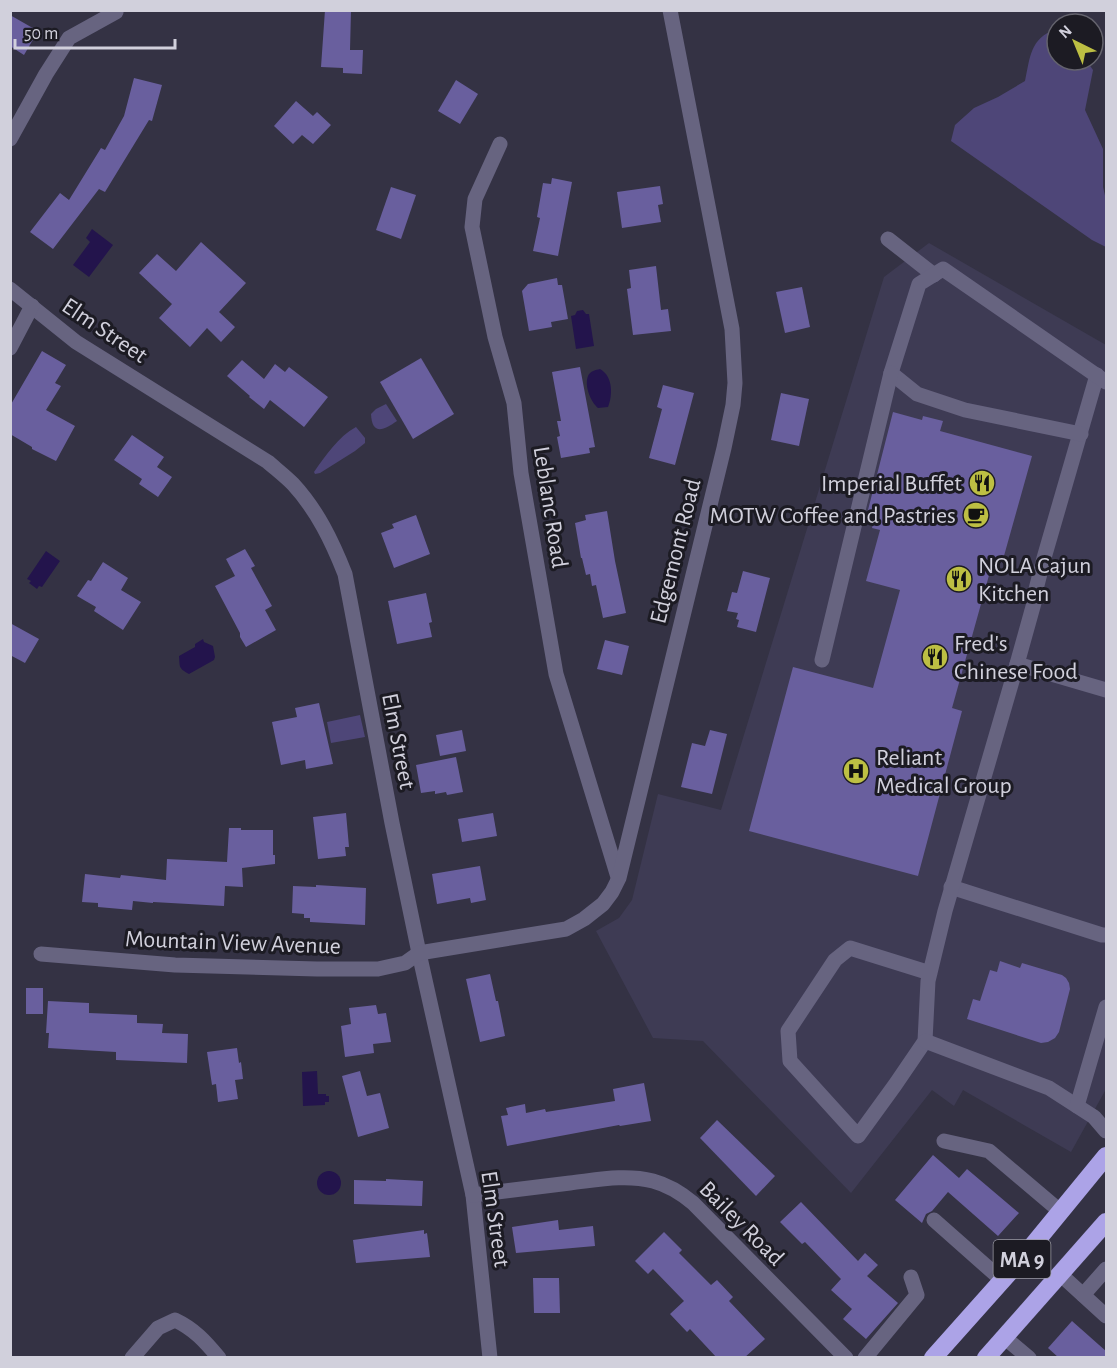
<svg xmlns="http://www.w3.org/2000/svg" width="1117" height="1368" font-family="'Alegreya Sans',sans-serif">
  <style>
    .built { fill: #3e3b54 }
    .green { fill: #4e4678 }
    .water { fill: #23144c }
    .building { fill: #695f9e }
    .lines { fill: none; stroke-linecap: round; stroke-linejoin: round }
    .minor { stroke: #676480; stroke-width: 15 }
    .highway { stroke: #aca3e7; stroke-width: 18 }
    .labels { text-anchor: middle; stroke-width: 6; stroke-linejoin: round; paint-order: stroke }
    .shield { fill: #1c1b23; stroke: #9b9aa4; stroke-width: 1.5 }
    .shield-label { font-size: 22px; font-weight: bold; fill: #d1d0dc }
    .street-label { font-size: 24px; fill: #d1d0dc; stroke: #1c1b23 }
    .poi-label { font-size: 24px; fill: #d1d0dc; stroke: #1c1b23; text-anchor: start }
  </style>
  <rect width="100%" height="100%" fill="#343244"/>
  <polygon class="built" points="929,243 1106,345 1106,1089 1071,1152 963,1090 954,1106 932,1090 851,1193 703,1041 653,1038 596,931 619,918 632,900 658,794 721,810 884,277"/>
  <g class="green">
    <path d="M1056,29l1,31h29l7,10 -8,40 18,39v38l3,13v47l-14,-7 -141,-99 4,-16 19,-17 24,-11 27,-16c5,-23 5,-43 31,-52z"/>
    <path d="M386,404l11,17c-13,9 -25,15 -26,-7l5,-5z"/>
    <path d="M356,427l9,11v5l-10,8 -35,22 -5,1 -1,-2c12,-17 24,-35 42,-45z"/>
    <polygon points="360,715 365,737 331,743 327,722"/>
  </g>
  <g class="water">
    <polygon points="92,229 113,245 89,277 73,265 90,242 86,238"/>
    <polygon points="583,310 586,314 589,314 594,346 576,349 571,316 575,315 577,311"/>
    <path d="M600,369c13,7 13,26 8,38l-10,1c-7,-6 -14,-22 -10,-32 2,-5 8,-6 12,-7z"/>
    <polygon points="46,551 60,561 42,587 39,586 37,589 29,583 31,581 27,579"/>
    <path d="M203,639l1,3 9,4 2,11 -1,3 -25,14c-11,-6 -9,-7 -10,-18l16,-9v-3z"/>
    <polygon points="317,1071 318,1094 326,1094 326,1096 329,1096 329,1102 325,1102 325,1105 303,1106 302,1072"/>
    <circle cx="329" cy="1183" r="12"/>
  </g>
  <g class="building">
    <polygon points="325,10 351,10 350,50 363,50 362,74 343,73 343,68 321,67"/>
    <polygon points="10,15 38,31 24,55 10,46"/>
    <polygon points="134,78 162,85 152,121 149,120 105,192 99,189 53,249 30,232 60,193 69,200 101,148 105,150 124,116"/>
    <polygon points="456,80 478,94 460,124 438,111"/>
    <polygon points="296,101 313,116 317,112 331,125 313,144 302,135 293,144 274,126"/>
    <polygon points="552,178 572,182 558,256 533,251 540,218 537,217 543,183 551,184"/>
    <polygon points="660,186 663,204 658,205 661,222 622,228 617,192"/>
    <polygon points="391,187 416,195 401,239 376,230"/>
    <polygon points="201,242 246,283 219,312 235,327 221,342 207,328 190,347 159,318 172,304 139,273 157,254 176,271"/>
    <polygon points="656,266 661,310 668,309 671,331 633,335 627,289 631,288 629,270"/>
    <polygon points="557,278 558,285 562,285 568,319 551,322 552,327 529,331 522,291 528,284"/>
    <polygon points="802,287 810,327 785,333 776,292"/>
    <polygon points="42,351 66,365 55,383 61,386 46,410 75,426 56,461 32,449 32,447 10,434 10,406"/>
    <polygon points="421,358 454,414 413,439 380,382"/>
    <polygon points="242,360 264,379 275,364 285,372 289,367 328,397 304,427 270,400 264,409 249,397 250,396 227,376"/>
    <polygon points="580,367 595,447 589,448 590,453 561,458 557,437 560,436 557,421 561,421 552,372"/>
    <polygon points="663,385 694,393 675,465 649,458 662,409 657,407"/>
    <polygon points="781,393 809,399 799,446 771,440"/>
    <polygon points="893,412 922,420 923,416 943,421 940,431 1032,456 1002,563 993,561 952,708 962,711 918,876 749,831 793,667 873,688 900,590 866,581 880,530 872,528 876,513 868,510"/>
    <polygon points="132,435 164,457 157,467 172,477 158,497 139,484 142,479 114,460"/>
    <polygon points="607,511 615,561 626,613 603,618 596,585 592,586 590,574 586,575 582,558 581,558 575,523 586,520 585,515"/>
    <polygon points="416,515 430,554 394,568 381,533 394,528 392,524"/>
    <polygon points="245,549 255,566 251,568 272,606 265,610 276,630 246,647 240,637 240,633 215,586 235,576 226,559"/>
    <polygon points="103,562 128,578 121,590 141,602 123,630 94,611 96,607 77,596 88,580 91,581"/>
    <polygon points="743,571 770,578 756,632 737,627 739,620 736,619 738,613 727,611 732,592 737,593"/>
    <polygon points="426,593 432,622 429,623 432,637 397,644 388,601"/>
    <polygon points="10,623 39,639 25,663 10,655"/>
    <polygon points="605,640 629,646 622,675 597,669"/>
    <polygon points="319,703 333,764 306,769 305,760 281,765 272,722 297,717 295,708"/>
    <polygon points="462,730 466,751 440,756 436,735"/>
    <polygon points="710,730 727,734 712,794 681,787 692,743 705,746"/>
    <polygon points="456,757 463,792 447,795 446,792 435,794 435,791 421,793 416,765"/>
    <polygon points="346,813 349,847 345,847 346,856 318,859 313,817"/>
    <polygon points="493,813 497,836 462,842 458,819"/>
    <polygon points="229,828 241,828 241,830 273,830 273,855 275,855 275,864 242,868 243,887 225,886 224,906 153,902 153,903 133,901 132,910 98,907 98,903 82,902 85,874 120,878 121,875 166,880 167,859 227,862"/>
    <polygon points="480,866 486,900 471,903 470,898 437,904 432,874"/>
    <polygon points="316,885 366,888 365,925 310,922 310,918 304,918 304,914 292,913 293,886 316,887"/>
    <polygon points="1000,961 1020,968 1022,963 1062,975 1066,978 1069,983 1070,989 1059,1032 1055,1038 1048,1042 1041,1043 967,1019 973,999 980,1001 990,970 997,972"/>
    <polygon points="490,974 496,1001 498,1001 505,1036 480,1042 466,979"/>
    <rect x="26" y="988" width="17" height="26"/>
    <polygon points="48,1001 89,1003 89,1013 137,1015 137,1023 163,1024 162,1033 188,1034 187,1063 116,1060 116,1052 48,1048 49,1033 46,1033"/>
    <polygon points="376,1005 378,1014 386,1013 391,1042 373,1044 374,1053 345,1057 341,1026 351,1024 349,1008"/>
    <polygon points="237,1048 239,1063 241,1062 243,1079 235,1080 238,1099 218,1102 216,1084 212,1085 207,1052"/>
    <polygon points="360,1071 367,1096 380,1093 389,1128 358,1137 342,1076"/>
    <polygon points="644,1083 651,1121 620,1126 619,1125 507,1146 501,1116 508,1115 506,1108 525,1104 526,1113 545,1109 546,1112 615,1101 613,1089"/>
    <polygon points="717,1120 775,1176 756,1196 700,1138"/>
    <polygon points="933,1155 959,1178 967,1169 1019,1213 998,1236 948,1192 932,1211 926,1214 922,1223 895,1200"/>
    <polygon points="386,1179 423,1181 422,1206 354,1204 354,1180 386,1181"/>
    <polygon points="801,1202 858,1261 865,1253 878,1265 867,1276 898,1303 866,1339 843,1319 852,1309 831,1290 841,1279 805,1242 802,1244 780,1222"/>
    <polygon points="558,1220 559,1230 593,1226 595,1246 516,1253 512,1227"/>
    <polygon points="424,1230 424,1234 427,1233 430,1257 356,1263 353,1240"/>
    <polygon points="664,1232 682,1250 679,1253 711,1285 717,1280 733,1297 729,1301 765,1339 744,1358 717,1358 690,1329 687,1332 670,1314 684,1301 653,1269 648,1274 635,1261"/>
    <polygon points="533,1278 559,1278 560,1313 534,1313"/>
    <polygon points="1072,1321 1107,1352 1107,1358 1059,1358 1048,1348"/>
  </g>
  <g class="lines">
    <g class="minor">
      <polyline points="10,139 46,74 69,38 116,12"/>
      <polyline points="500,144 475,199 472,227 495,337 514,403 521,473 556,674 618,877"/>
      <polyline points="888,239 934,275"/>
      <path d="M10,289l66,53 192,120c8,7 17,14 25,22 24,26 39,57 52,90l47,249 27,130 54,242 17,163"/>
      <polyline points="10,348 32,306"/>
      <polyline points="1097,375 1044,558 1035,593 1034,603 1017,664 1106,690"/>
      <polyline points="1081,434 965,410 917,394 891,373 919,284 943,269 1106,382"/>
      <polyline points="822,660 891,373"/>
      <polyline points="951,887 1102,935 1106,935"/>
      <polyline points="41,954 175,965 317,969 378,969 405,963 419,953 566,929 584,919 603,904 612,892 619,878 724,448 733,405 735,383 732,329 670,10"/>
      <polyline points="930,973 850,948 835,960 788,1031 790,1061 858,1136 895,1085 925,1041 928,981 945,911 1017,664"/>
      <polyline points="925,1041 1049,1088 1094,1117 1106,1131"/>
      <polyline points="1077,1106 1106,1007"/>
      <polyline points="944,1141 989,1151 1061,1212"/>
      <path d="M473,1195c32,-4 64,-8 97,-12 27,-3 55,-9 83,-2 15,4 28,12 40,22l153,155"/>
      <polyline points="934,1220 1003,1281"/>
      <polyline points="1060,1274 1106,1316"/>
      <polyline points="1083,1295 1106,1269"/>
      <polyline points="1004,1337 1029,1358"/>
      <path d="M132,1358l26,-30 17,-8c19,9 30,21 44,38"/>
      <polyline points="865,1358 917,1295 911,1277"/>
    </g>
    <g class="highway">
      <polyline points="933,1358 1024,1256 1106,1156"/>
      <polyline points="986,1358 1106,1222"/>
    </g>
  </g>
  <defs>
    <symbol id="restaurant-disc" viewBox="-11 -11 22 22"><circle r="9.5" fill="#bdbf43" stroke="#1c1b23"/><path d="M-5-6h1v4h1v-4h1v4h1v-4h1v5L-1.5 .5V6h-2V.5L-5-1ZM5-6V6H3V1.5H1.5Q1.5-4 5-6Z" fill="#111"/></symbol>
    <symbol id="cafe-disc" viewBox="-11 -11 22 22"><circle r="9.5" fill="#bdbf43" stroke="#1c1b23"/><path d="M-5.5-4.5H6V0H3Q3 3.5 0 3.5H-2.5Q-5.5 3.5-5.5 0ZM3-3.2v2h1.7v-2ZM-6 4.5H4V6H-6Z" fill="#111"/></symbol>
    <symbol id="hospital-disc" viewBox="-11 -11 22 22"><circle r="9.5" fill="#bdbf43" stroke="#1c1b23"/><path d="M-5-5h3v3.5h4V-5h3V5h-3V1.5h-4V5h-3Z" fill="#111"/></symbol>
  </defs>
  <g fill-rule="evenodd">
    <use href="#restaurant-disc" x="967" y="468" width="30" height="30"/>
    <use href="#cafe-disc" x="961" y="500" width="30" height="30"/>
    <use href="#restaurant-disc" x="944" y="564" width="30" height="30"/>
    <use href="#restaurant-disc" x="920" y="642" width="30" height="30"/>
    <use href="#hospital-disc" x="841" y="756" width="30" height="30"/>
  </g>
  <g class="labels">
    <rect class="shield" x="993.5" y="1240" width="57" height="38" rx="4.5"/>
    <g class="shield-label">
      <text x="1022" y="1267">MA 9</text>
    </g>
    <g class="street-label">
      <text transform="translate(105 330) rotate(34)" y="8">Elm Street</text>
      <text transform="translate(551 507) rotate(81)" y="8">Leblanc Road</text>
      <text transform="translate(675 551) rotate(-76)" y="8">Edgemont Road</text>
      <text transform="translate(399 741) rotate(79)" y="8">Elm Street</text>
      <text transform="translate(233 942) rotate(2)" y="8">Mountain View Avenue</text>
      <text transform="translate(496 1219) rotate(82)" y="8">Elm Street</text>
      <text transform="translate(742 1223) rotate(45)" y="8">Bailey Road</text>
    </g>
    <g class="poi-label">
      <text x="962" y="491" text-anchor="end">Imperial Buffet</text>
      <text x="956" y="523" text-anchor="end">MOTW Coffee and Pastries</text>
      <text x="978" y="573">NOLA Cajun<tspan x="978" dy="28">Kitchen</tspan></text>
      <text x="954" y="651">Fred's<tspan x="954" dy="28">Chinese Food</tspan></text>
      <text x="876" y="765">Reliant<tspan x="876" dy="28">Medical Group</tspan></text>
    </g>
  </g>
  <rect width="1117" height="1368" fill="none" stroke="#d1d0dc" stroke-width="24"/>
  <g transform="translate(1075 42) rotate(317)"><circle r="28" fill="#1c1b23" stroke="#64636d" stroke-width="1.5"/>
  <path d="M0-4.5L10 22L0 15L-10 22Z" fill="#bdbf43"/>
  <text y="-9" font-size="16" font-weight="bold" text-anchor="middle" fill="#d1d0dc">N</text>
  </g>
  <path d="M15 39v9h160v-9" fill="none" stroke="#d1d0dc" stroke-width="3"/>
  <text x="24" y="39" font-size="18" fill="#d1d0dc" stroke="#1c1b23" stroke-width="4.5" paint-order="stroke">50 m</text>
</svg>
